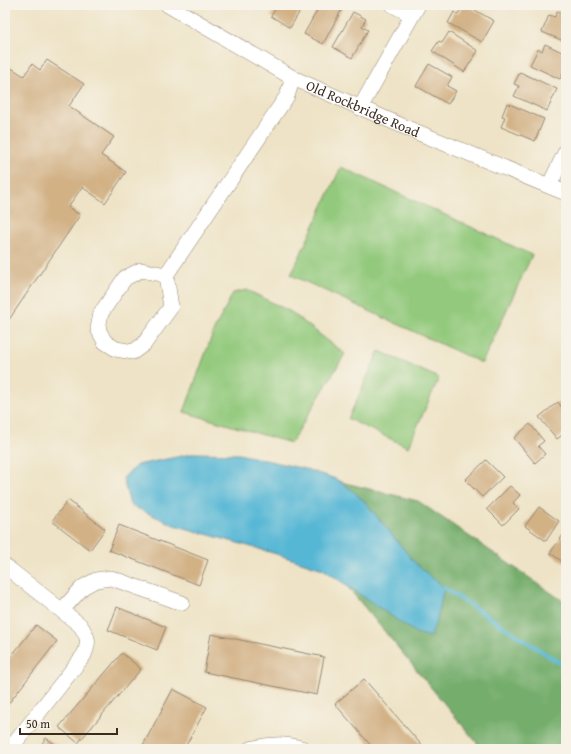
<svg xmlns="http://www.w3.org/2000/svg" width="571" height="754" font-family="'Gentium Book Plus',serif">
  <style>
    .green { fill: #92c97c; stroke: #667a4d }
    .forest { fill: #75ad6c; stroke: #586c45 }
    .water { fill: #57b7d5; stroke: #49707a }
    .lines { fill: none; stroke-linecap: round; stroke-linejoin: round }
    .stream { stroke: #57b7d5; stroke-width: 4 }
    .building { fill: #d2b185 }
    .minor-casing { stroke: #948672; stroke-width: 16 }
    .minor { stroke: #fff; stroke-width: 15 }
    .labels { text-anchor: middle; stroke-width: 3; stroke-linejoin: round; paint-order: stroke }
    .street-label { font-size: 14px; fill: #3b2a1e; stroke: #f7f3e8 }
  </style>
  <rect width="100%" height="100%" fill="#f7f3e8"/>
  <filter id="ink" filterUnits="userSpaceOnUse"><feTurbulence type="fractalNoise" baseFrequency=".025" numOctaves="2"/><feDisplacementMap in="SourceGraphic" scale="8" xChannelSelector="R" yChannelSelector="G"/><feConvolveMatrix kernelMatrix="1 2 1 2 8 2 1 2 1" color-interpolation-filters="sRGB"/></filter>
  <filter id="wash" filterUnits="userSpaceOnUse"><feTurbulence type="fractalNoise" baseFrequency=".012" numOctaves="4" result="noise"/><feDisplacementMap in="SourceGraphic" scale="16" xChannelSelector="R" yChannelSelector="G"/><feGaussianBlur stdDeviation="0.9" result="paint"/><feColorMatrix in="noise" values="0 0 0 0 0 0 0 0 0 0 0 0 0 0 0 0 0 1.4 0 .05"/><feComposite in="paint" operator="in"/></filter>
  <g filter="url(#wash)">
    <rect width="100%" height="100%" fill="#eee3c6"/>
    <g class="green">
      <polygon points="341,167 532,255 482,363 291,275"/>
      <polygon points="247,290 291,312 345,354 291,443 184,412 214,330 233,293"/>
      <polygon points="379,351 439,378 408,447 348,419"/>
    </g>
    <polygon class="forest" points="240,457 418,501 566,603 566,749 482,749"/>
    <polygon class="water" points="196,453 239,454 305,469 336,479 352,490 366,503 415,563 444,588 437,620 430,637 416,633 323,569 273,553 174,525 130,505 123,478 137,465"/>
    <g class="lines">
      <polyline class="stream" points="444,588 566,667"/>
    </g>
    <g id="blocks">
      <g class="building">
        <polygon points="278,5 301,5 303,6 290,28 271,16"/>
        <polygon points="320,5 339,5 343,7 323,44 304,34"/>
        <polygon points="463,5 466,5 494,21 482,42 448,23 454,12 458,14"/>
        <polygon points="557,11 566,15 566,42 542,32 549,15 555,17"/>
        <polygon points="353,12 366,19 362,26 368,30 352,58 333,47"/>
        <polygon points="449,32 478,51 464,72 432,51 439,41 442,43"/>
        <polygon points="545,44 566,54 566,66 560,79 530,65 538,49 542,51"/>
        <polygon points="47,60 84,84 69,106 114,137 101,155 126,172 105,203 82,187 68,207 80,215 8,321 5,319 5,64 24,76 32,64 40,70"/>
        <polygon points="429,64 452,77 447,86 456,91 448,104 416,86"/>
        <polygon points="520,72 557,89 547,111 514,96 519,86 514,84"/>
        <polygon points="507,103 544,119 535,141 501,127 505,117 502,116"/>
        <polygon points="558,402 566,413 566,432 557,439 539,417"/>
        <polygon points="530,424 544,441 538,446 545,454 535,463 514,438"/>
        <polygon points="486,460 503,477 482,497 465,480"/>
        <polygon points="510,486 520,495 513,503 519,509 503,525 487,509"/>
        <polygon points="68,500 105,529 90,550 52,521"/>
        <polygon points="539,507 559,521 546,541 525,526"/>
        <polygon points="119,525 208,560 199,585 109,550"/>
        <polygon points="566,531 566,564 550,553"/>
        <polygon points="117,607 166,627 157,650 108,630"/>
        <polygon points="36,625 57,641 5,708 5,664"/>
        <polygon points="211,634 324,657 317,695 204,672"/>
        <polygon points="122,653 141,669 78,743 59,727"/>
        <polygon points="364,679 425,749 374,749 335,704"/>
        <polygon points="173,689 207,707 184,749 141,749"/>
        <polygon points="46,738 62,749 38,749"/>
      </g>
    </g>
  </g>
  <g filter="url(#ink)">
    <use href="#blocks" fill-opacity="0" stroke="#948672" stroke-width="1"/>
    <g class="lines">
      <defs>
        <g id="minor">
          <path id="s1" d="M168,5l125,73 114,50 159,65"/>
          <polyline points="393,5 412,15"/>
          <polyline points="360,108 418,5"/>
          <polyline points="549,186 566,151"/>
          <polyline points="166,275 141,270 125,278 101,313 98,329 105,342 116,349 133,352 144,344 171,307 166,275 287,96 293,78"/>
          <path d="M5,566l75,59c8,12 10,16 4,30l-74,94"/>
          <polyline points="62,610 83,587 96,580 111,578 182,603"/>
          <path d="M250,749c20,-5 34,-6 54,0"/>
        </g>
      </defs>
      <use href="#minor" class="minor-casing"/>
      <use href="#minor" class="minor"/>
    </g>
  </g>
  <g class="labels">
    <g class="street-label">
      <text dy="5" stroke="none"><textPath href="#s1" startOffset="221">Old Rockbridge Road</textPath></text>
    </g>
  </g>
  <rect width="571" height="754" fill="none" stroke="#f7f3e8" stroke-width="20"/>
  <path d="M20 728v6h97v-6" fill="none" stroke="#3b2a1e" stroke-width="2"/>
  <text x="26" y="728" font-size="12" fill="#3b2a1e" stroke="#f7f3e8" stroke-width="3" paint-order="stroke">50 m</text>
</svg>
